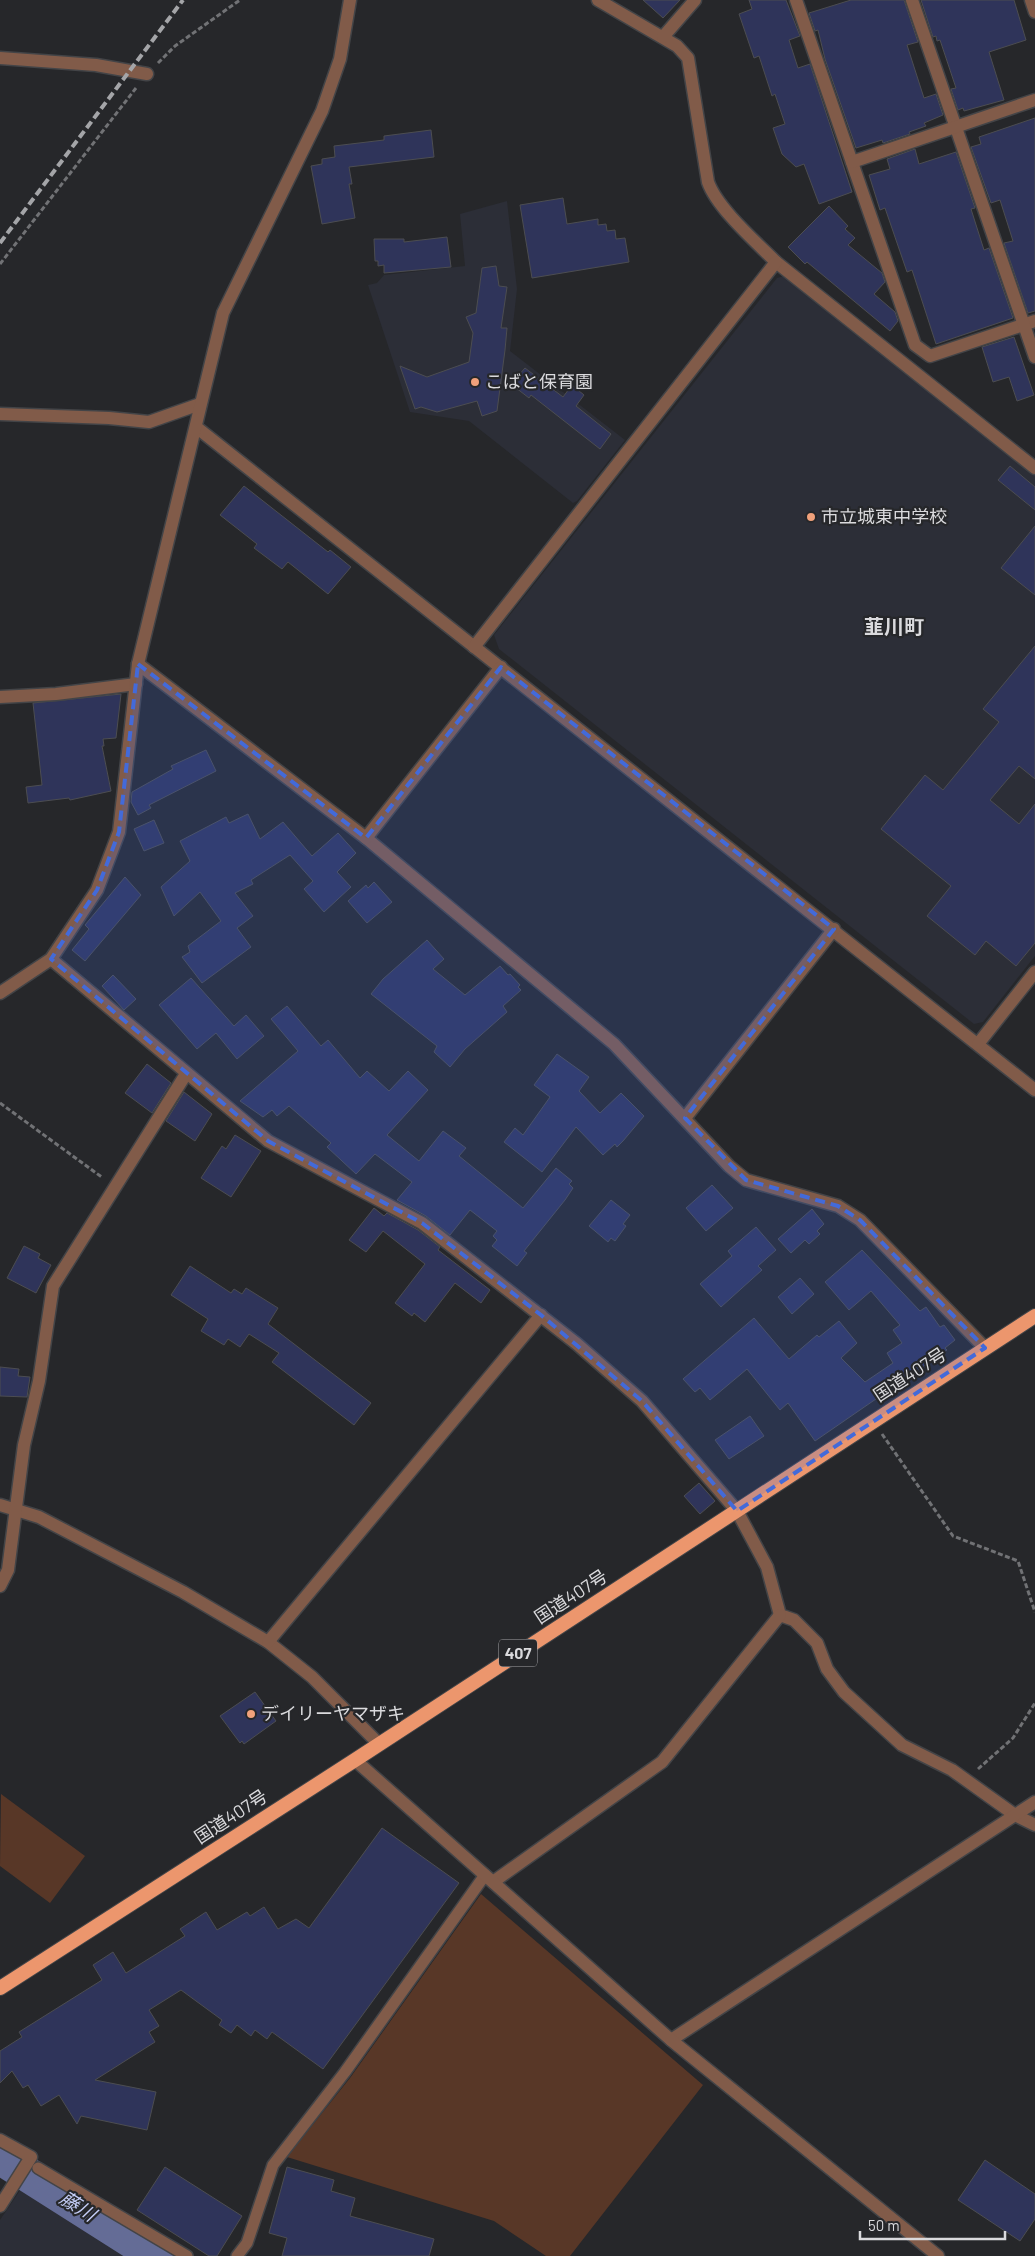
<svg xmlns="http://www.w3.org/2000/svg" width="1035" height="2256" font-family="Barlow,'Noto Sans JP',sans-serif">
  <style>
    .built { fill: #2c2e37 }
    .green { fill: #583727 }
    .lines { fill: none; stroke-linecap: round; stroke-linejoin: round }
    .river { stroke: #646c96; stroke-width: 35 }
    .building { fill: #2f345a; stroke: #4c4d51 }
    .service-casing { stroke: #434447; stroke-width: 14 }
    .minor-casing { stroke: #434447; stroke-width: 15 }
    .tertiary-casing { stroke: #434447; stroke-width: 15 }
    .trunk-casing { stroke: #434447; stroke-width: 16 }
    .path { stroke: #717275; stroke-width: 3; stroke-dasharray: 5 2.5; stroke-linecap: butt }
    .service { stroke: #815b49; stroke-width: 11 }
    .minor { stroke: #815b49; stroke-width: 12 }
    .tertiary { stroke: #815b49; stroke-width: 12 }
    .trunk { stroke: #ec966d; stroke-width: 14 }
    .rail { stroke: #a4a5a8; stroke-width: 4; stroke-dasharray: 8 4; stroke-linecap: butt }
    .marked { fill: #436ad9; fill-opacity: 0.2; stroke: #436ad9; stroke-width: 4; stroke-dasharray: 10 6; stroke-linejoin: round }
    .poi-dot { fill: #f1a17b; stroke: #26272a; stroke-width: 2 }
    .labels { text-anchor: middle; stroke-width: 4.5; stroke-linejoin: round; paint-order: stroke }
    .shield { fill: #26272a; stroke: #a4a4a7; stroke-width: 1 }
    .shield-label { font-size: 16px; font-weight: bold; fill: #dadadd }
    .poi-label { font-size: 18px; fill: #dadadd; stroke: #26272a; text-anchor: start }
    .street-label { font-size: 18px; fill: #dadadd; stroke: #26272a }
    .water-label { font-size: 19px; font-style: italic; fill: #c5cef7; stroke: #26272a }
    .quarter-label { font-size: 20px; font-weight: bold; fill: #dadadd; stroke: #26272a }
  </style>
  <rect width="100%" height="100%" fill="#26272a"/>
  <g class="built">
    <polygon points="507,201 517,289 510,351 625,440 577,501 573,503 469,421 410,412 368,285 377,283 384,275 465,266 460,214"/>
    <polygon points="784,276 1035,475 1035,956 983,1022 974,1024 499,649 494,635 777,278"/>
    <polygon points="23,2186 133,2256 0,2256 0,2220"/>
  </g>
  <g class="green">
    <polygon points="1,1794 85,1856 50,1903 0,1866"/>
    <polygon points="481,1894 703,2085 570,2256 546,2256 494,2221 287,2157 350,2078"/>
  </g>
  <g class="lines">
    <polyline class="river" points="0,2157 156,2256"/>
  </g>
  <g class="building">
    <polygon points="643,0 680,0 663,18"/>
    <polygon points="749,0 786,0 800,36 789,40 798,68 810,64 852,192 819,204 804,164 796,167 782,154 773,128 785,124 775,94 772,96 759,56 754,58 739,14 752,9"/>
    <polygon points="851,0 904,0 918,42 907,45 924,98 936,94 943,115 924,123 926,126 909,132 910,134 883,143 882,140 856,148 825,59 818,30 815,31 809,13"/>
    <polygon points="921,0 1014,0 1026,40 989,52 1004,100 964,111 963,108 958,110 951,89 956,88 940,40 937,41 936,36 933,37"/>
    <polygon points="1035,118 1035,311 1028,313 1004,243 1013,241 1000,200 991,203 971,147 981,144 979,137"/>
    <polygon points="431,130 434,157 349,167 352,184 349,184 355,218 322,224 311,166 322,164 322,159 335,157 334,146 384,140 384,136"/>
    <polygon points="915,149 919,164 956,152 975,208 971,209 984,250 989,248 1013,318 936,344 912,270 907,272 885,208 880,210 869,175 890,169 887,159"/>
    <polygon points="563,198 567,224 598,219 598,225 606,224 607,231 615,230 616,239 625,238 629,262 532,278 520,205"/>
    <polygon points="829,206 848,226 845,229 855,238 848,245 882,273 885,282 874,294 895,312 898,321 890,331 807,262 805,264 788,247"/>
    <polygon points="447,237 451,267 384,273 384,265 378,266 378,261 375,261 374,239 404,239 404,242"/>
    <polygon points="496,266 499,286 507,287 501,328 507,328 505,350 497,411 482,416 477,401 437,412 421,407 415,409 400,366 427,377 469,362 473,333 466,317 476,313 482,268"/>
    <polygon points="1014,337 1034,395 1017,401 1009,377 993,382 982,347"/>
    <polygon points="525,368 563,397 572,385 584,395 576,406 611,434 600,449 531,395 529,398 511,384"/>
    <polygon points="1010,466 1035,487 1035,510 998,480"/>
    <polygon points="244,486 328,552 330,550 351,567 328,594 288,562 282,569 254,548 257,544 220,515"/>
    <polygon points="1035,526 1035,595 1001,568"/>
    <polygon points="1035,646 1035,779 1019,766 990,800 1019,824 1035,804 1035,943 1016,966 986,941 975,955 927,916 951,886 881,829 925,775 943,790 999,722 983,709"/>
    <polygon points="121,694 116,738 103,739 104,746 102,746 111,791 70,800 69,798 28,803 26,787 42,785 33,703"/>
    <polygon points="206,750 216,771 149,805 151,808 138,815 131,802 132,792 173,769 171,766"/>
    <polygon points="248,814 260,839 283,822 312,856 338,833 356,853 337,872 351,887 324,912 304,889 313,881 290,855 251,880 253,884 235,893 253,916 237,928 251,947 202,983 182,957 190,952 188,946 221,921 200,892 174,916 161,887 190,861 180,841 226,817 229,823"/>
    <polygon points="154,820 164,843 144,851 134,829"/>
    <polygon points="125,877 141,895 85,961 72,950 89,929 85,925"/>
    <polygon points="374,882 392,902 367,923 348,901 366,885 368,888"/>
    <polygon points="427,940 444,959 433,969 465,995 500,966 508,975 510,974 520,985 518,987 521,990 503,1006 507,1012 465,1049 450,1067 434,1052 437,1046 371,994 383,979"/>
    <polygon points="113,975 136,999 124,1010 102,986"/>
    <polygon points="191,978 234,1026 246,1015 264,1036 237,1059 216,1033 197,1049 159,1005"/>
    <polygon points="287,1006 321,1046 328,1040 360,1078 367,1071 389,1091 408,1071 428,1090 387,1135 419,1161 443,1131 466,1148 459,1156 523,1208 556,1168 572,1181 569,1184 573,1188 565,1200 524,1251 527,1253 517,1266 492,1246 497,1240 493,1236 497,1231 470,1210 450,1235 426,1216 397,1200 412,1182 375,1154 356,1174 327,1147 331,1143 289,1106 277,1116 272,1110 263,1117 240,1101 298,1051 271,1019"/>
    <polygon points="557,1054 589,1077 579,1091 600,1113 621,1093 644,1116 623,1141 617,1147 615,1144 603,1155 576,1127 542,1172 504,1142 515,1128 523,1135 550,1097 534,1085"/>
    <polygon points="147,1064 171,1083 152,1113 125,1093"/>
    <polygon points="184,1092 212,1114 195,1141 166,1121"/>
    <polygon points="235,1135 261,1151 231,1197 201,1178 222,1146 226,1149"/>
    <polygon points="712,1185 733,1208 706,1231 686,1208"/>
    <polygon points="611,1200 630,1215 623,1224 626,1226 615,1241 611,1238 608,1242 589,1226"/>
    <polygon points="374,1208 384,1216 387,1213 418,1230 440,1247 438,1250 490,1290 481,1303 455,1283 425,1322 414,1313 412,1316 395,1303 425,1264 383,1231 366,1252 349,1240"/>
    <polygon points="812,1209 824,1224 817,1231 820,1234 809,1244 805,1240 791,1253 778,1239"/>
    <polygon points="756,1227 776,1250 758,1266 762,1270 721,1307 700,1284 732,1256 728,1251"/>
    <polygon points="24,1246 40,1254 38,1258 51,1265 36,1293 7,1278"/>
    <polygon points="862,1250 920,1311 926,1307 940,1327 944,1325 955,1340 945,1348 947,1350 815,1441 788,1403 780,1410 747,1369 710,1400 700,1388 695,1392 683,1379 754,1318 789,1359 817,1335 819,1337 839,1321 857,1343 841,1358 865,1382 893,1363 887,1353 902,1343 893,1330 900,1325 871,1291 849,1310 825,1282"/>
    <polygon points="190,1266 231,1293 234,1289 242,1294 246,1288 278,1308 268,1324 371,1403 354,1425 272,1362 279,1353 249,1334 240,1347 228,1339 224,1345 201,1331 208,1319 171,1295"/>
    <polygon points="800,1278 814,1294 792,1314 778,1297"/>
    <polygon points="0,1367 19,1369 18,1376 30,1377 27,1397 0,1396"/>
    <polygon points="750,1416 764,1436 729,1459 715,1440"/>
    <polygon points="699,1483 715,1501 700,1514 684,1496"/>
    <polygon points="255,1692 276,1721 244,1744 242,1741 240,1743 220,1716"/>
    <polygon points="382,1828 459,1883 323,2069 272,2032 267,2039 255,2030 251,2036 237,2025 231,2033 219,2025 222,2020 181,1990 149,2010 159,2026 149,2032 155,2042 95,2080 156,2092 147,2130 81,2116 77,2124 59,2095 41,2106 28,2085 23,2088 12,2071 0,2083 0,2051 22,2037 19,2032 102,1980 93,1965 113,1952 126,1973 185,1936 180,1929 206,1912 217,1930 247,1912 250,1916 264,1907 278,1929 296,1919 309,1928"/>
    <polygon points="985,2160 1035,2194 1035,2219 1020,2241 958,2200"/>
    <polygon points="165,2167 242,2216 217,2256 209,2256 137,2210"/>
    <polygon points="287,2167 334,2180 331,2191 355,2198 350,2216 434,2239 429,2256 282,2256 287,2238 269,2233"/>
  </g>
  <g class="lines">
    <defs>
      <g id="service">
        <polyline points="38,2168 187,2256"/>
        <polyline points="237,2256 247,2243 273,2165 345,2072 485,1875"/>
      </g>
      <g id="minor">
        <path d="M598,0l79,46 11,12 20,124c9,26 48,60 68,80l259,206"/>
        <polyline points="796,0 915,345 930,356 1035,321"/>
        <polyline points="912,0 1035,357"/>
        <polyline points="1031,0 1035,12"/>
        <polyline points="663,37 695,0"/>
        <polyline points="0,58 96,65 147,74"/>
        <polyline points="852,162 1035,100"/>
        <polyline points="0,414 109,418 149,422 200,404"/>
        <polyline points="196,427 1035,1090"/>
        <polyline points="474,647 776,262"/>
        <polyline points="138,664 366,838 573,1010 614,1044 729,1166 746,1180 838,1206 860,1220 985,1348"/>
        <polyline points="0,697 56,694 136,684"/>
        <polyline points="366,838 501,667"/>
        <polyline points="51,959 268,1141 422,1223 577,1344 642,1401 737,1511 767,1567 780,1615 794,1620 817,1643 827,1669 844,1692 902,1745 952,1770 1015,1815 1035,1825"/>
        <polyline points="0,993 51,959 97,890 119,832 138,664 223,313 322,111 340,59 350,0"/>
        <polyline points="978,1044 1035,972"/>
        <polyline points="685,1118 834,929"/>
        <polyline points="0,1505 39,1517 183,1592 268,1642 312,1677 379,1744"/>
        <polyline points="0,1586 8,1570 24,1445 39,1381 53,1286 186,1074"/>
        <polyline points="268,1642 541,1315"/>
        <polyline points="493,1882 662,1762 780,1615"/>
        <polyline points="671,2040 1035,1802"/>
        <polyline points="0,2140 31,2157 0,2206"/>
      </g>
      <polyline id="tertiary" points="355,1760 671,2040 938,2256"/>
      <polyline id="trunk" points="0,1988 355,1760 1035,1316"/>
    </defs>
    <use href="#service" class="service-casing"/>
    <use href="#minor" class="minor-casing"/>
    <use href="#tertiary" class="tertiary-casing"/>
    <use href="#trunk" class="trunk-casing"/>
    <g class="path">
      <polyline points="158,63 175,46 240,0"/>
      <polyline points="0,264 136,88"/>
      <polyline points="0,1103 103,1178"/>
      <polyline points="882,1434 953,1536 1018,1561 1035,1612"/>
      <polyline points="978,1769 1013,1738 1035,1703"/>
    </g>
    <use href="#service" class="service"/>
    <use href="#minor" class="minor"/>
    <use href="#tertiary" class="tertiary"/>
    <use href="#trunk" class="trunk"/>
    <polyline class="rail" points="0,243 183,0"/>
  </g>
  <path class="marked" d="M138,664l228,174 135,-171 333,262 -149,189 61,62 92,26 22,14 125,128 -248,163 -95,-110 -101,-86 -119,-92 -154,-82 -217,-182 46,-69 22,-58z"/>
  <g class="poi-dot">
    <circle cx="475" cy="382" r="5"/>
    <circle cx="811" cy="517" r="5"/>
    <circle cx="251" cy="1714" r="5"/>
  </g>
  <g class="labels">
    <rect class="shield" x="499" y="1639.5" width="38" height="27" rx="4"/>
    <g class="shield-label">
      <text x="518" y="1659">407</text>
    </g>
    <g class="poi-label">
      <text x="485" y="388">こばと保育園</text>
      <text x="821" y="523">市立城東中学校</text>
      <text x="261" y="1720">デイリーヤマザキ</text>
    </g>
    <g class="street-label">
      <text transform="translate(910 1375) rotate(-33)" y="6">国道407号</text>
      <text transform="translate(571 1597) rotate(-33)" y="6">国道407号</text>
      <text transform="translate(231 1817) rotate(-33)" y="6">国道407号</text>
    </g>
    <g class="water-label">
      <text transform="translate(78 2206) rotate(32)" y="7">藤川</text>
    </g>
    <g class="quarter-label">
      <text x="894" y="634">韮川町</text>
    </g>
  </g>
  <path d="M860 2231v8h145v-8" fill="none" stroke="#dadadd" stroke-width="2.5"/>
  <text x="868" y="2231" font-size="15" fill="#dadadd" stroke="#26272a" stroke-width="4" paint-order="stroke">50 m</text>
</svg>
